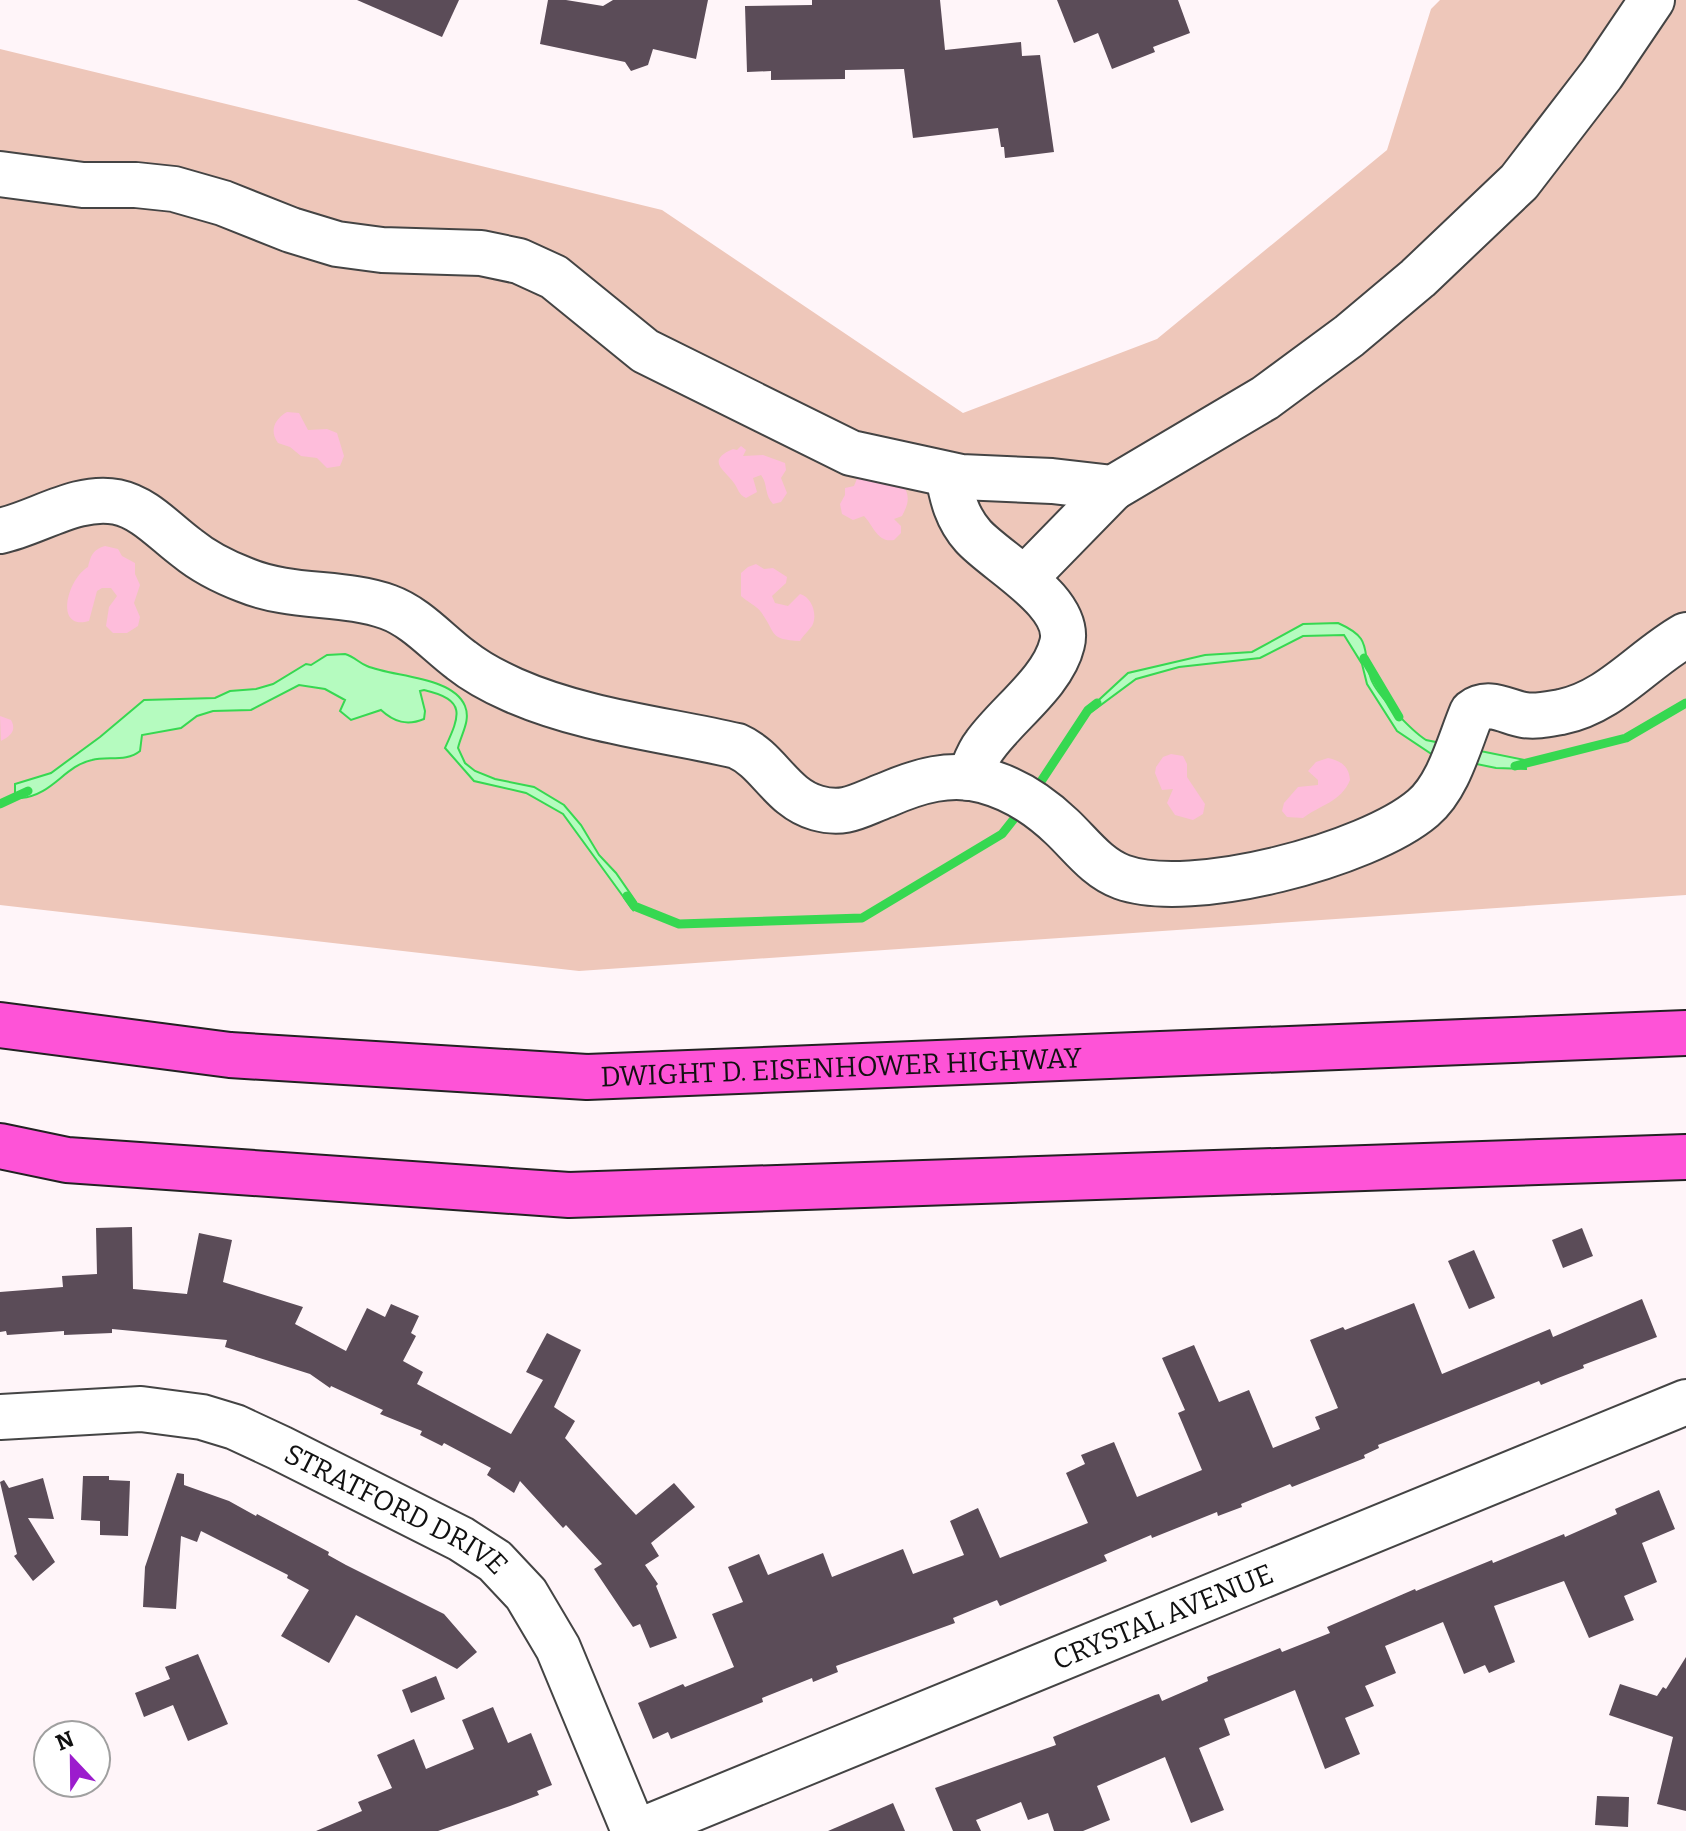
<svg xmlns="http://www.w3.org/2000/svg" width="1686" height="1831" font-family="Bitter,serif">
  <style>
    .green { fill: #eec7ba }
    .sand { fill: #febddb }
    .water { fill: #b5fbbf; stroke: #36d851; stroke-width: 2 }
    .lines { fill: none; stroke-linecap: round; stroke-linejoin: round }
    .stream { stroke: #36d851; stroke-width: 9 }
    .building { fill: #5b4c58 }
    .minor-casing { stroke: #444; stroke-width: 48 }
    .highway-casing { stroke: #222; stroke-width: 48 }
    .minor { stroke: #fff; stroke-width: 44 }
    .highway { stroke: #fe53d7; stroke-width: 44 }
    .labels { text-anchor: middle; stroke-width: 8; stroke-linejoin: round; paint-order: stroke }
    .street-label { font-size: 28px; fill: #111; stroke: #fff }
  </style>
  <rect width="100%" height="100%" fill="#fff5f9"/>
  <polygon class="green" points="1440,0 1686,0 1686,895 579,971 0,905 0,49 662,210 963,413 1157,339 1387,150 1431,9"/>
  <g class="sand">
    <path d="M287,412l12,1 9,17 19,-1 10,4 7,23 -4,10 -13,2 -10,-10 -16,-2 -11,-9 -12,-4c-9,-13 -3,-24 9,-31z"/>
    <path d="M741,446l5,4 -3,6 20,-1 22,8 1,7 -5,8 6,15 -6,9 -8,2c-9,-10 -5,-20 -12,-29l-8,3 4,14 -11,6c-8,-4 -7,-8 -12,-15 -9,-13 -29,-22 -1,-34l4,1z"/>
    <path d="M858,476l31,6 3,4 12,1c7,11 3,19 -2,29l-8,3 7,7v7l-7,7c-17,3 -21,-15 -30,-24l-11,4 -11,-6 -2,-10 5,-9v-7l9,-2z"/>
    <path d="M105,546l13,3 4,7 13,7v11l5,11 -6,18 6,14 -2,9 -11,7h-14l-7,-7 3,-19 8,-11 -6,-8h-9l-5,3 -8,30c-35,10 -22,-42 -1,-54 3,-11 4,-17 17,-21z"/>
    <path d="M756,564l8,5 9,-1 14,9 -1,6 -14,13 3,7 13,3 12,-12c12,3 18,21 12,32 -3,4 -9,10 -12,15 -32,-2 -23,-7 -39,-29 -5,-7 -14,-10 -20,-16v-23l7,-6z"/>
    <path d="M0,716l11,4c6,11 -1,16 -10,21z"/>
    <polygon points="1171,754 1183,756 1187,764 1187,777 1205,804 1203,814 1193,820 1175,815 1167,803 1173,789 1162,790 1155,773 1156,767 1163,757"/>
    <path d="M1328,758c13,3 21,8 22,22 -9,22 -30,25 -47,38l-16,-1 -5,-6 2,-8 14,-16 20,-2v-5l-10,-9 8,-9z"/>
  </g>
  <g class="water">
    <path d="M1338,623c36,16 23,26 33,56 6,16 41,52 55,61l99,20 1,9 -30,-1 -63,-13 -36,-24 -30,-47 -5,-20 -18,-29 -41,1 -43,22 -81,9 -43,12 -46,34 -2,-3 40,-37 77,-18 47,-3 51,-28z"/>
    <path d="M345,654c10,3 14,9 22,12 25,11 86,10 98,40 6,15 -4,28 -7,42l7,15 10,8 20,8 39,8 30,18 17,20 18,30 17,18 20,29 -3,8 -70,-96 -37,-21 -52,-12 -29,-33c15,-33 22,-48 -21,-58l-4,1 5,20 -1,8c-17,7 -30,3 -43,-9l-30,10 -11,-9 5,-11 -20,-11 -26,-4 -48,25 -38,1 -16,5 -16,12 -39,7 -2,16c-13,11 -33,5 -48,9 -28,6 -39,35 -71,38l-6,-5v-9l36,-11 49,-36 44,-37 71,-2 15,-7 26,-2 17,-5 33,-20 5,1 16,-10z"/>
  </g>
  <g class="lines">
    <g class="stream">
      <polyline points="1364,658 1399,717"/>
      <polyline points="1515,766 1626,738 1686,703"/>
      <polyline points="1034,792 1088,710 1097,703"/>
      <polyline points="0,804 28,791"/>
      <polyline points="627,896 634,906 679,924 862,918 1002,834 1021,810"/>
    </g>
  </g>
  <g class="building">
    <polygon points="357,0 459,0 442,37"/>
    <polygon points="548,0 566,0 603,6 613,0 708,0 696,59 653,49 648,65 631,71 625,62 540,44"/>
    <polygon points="812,0 940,0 945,50 1021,42 1022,56 1040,55 1054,152 1005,158 1004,147 1001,147 998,128 913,138 904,69 845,70 845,79 771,80 771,71 747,72 745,6 812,5"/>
    <polygon points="1057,0 1178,0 1190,33 1153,47 1155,52 1112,69 1098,33 1074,43"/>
    <polygon points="132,1227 133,1289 187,1294 199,1233 232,1240 223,1282 303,1307 295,1324 346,1351 367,1308 385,1317 391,1304 419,1316 411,1333 416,1336 403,1361 423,1372 417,1384 511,1434 543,1380 526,1372 547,1333 581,1350 554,1407 575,1421 565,1438 636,1515 674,1483 695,1507 651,1543 659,1556 645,1565 658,1584 656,1586 677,1638 650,1648 640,1624 633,1627 594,1569 602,1564 566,1525 563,1528 520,1481 514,1493 487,1475 491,1468 444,1443 442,1446 420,1435 422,1431 380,1414 383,1410 331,1386 330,1388 310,1374 225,1347 227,1340 112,1329 112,1333 64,1335 64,1331 7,1335 6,1331 0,1332 0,1292 63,1287 62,1276 97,1274 96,1228"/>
    <polygon points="1582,1228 1593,1256 1563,1268 1552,1240"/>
    <polygon points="1474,1250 1495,1298 1469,1309 1448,1261"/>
    <polygon points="1642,1299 1657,1337 1583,1365 1584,1368 1558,1378 1541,1385 1539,1381 1378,1445 1379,1448 1364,1455 1365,1458 1292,1487 1290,1484 1241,1504 1242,1507 1218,1516 1217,1512 1152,1538 1151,1535 1104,1555 1107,1561 1000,1606 997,1600 953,1618 955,1623 836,1666 838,1672 813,1682 812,1678 762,1698 763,1702 671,1739 668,1732 653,1739 638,1703 683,1684 685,1687 734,1667 712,1614 743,1602 728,1567 759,1554 768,1575 823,1553 832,1577 903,1549 913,1574 964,1555 950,1521 978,1508 1000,1558 1088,1523 1066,1473 1085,1464 1081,1455 1114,1442 1137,1497 1202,1470 1178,1413 1185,1410 1162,1358 1194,1345 1219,1402 1249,1390 1273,1448 1320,1429 1315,1417 1338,1408 1310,1340 1343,1327 1345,1330 1414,1303 1442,1374 1550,1329 1553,1337"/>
    <polygon points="177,1473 184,1474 184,1485 229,1501 256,1516 257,1514 329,1552 328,1555 346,1565 444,1614 477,1652 457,1669 356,1615 329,1663 281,1636 309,1590 287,1578 288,1575 201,1531 197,1542 181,1536 176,1609 143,1607 145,1567"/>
    <polygon points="83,1476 109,1476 109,1480 130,1481 128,1536 100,1535 100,1521 81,1520"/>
    <polygon points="43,1478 54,1519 28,1518 55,1562 33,1581 14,1556 17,1554 0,1482 4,1480 9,1488"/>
    <polygon points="1659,1490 1675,1529 1642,1543 1657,1582 1624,1596 1634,1620 1589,1638 1564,1581 1494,1606 1515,1662 1489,1673 1485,1665 1464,1674 1443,1622 1385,1646 1396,1673 1365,1686 1374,1706 1345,1718 1360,1754 1325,1769 1295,1690 1224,1719 1230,1735 1199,1748 1224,1810 1191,1823 1165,1757 1097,1786 1110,1820 1083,1831 1054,1831 1048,1813 1028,1820 1021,1802 976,1820 981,1831 953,1831 935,1788 1056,1745 1053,1737 1155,1695 1159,1694 1162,1701 1208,1681 1207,1677 1280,1648 1282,1652 1330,1633 1327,1627 1415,1589 1416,1591 1492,1560 1493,1563 1564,1534 1565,1537 1617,1514 1615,1509"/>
    <polygon points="198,1654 228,1724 188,1741 173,1705 144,1717 135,1693 170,1679 165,1667"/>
    <polygon points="1686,1657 1686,1811 1657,1804 1673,1737 1609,1715 1620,1684 1657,1696 1663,1687 1666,1689"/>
    <polygon points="436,1676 445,1699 411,1713 402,1690"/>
    <polygon points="493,1707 508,1743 531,1733 552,1785 537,1791 539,1795 510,1806 438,1831 316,1831 362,1811 358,1802 392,1788 377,1755 414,1739 426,1769 474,1749 462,1720"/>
    <polygon points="1597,1796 1629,1797 1628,1827 1595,1825"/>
    <polygon points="893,1803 905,1831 828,1831"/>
  </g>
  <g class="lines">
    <defs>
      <g id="minor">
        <polyline points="0,174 83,185 136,185 174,189 223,203 291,230 337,244 382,250 481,253 519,261 554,277 645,351 851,453 961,477 1052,481 1113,488 1265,398 1349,336 1418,278 1519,182 1602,74 1652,0"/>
        <path d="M948,475c4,23 9,43 25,61 23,26 100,66 89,108 -9,38 -55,70 -77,101 -8,10 -11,22 -16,33"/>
        <path d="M0,531c37,-8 78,-37 117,-29 28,6 47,29 70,46 17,14 37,24 58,32 46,19 99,11 143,27 28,10 49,35 73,53 15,12 34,22 52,30 70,31 150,39 224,56 32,14 44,52 80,62 29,8 42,-3 69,-13 32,-14 65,-24 99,-14 30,8 55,25 77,46 19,18 35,41 60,50 69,25 246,-22 301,-69 26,-22 36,-65 49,-96 16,-13 35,0 52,3 12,2 25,-1 37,-3 50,-10 82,-53 125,-77"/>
        <polyline points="1025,578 1113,488"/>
        <path id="s1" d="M0,1417l141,-8 61,8 33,10 45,21 181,91 34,22 31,33 32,54 76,183"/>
        <path id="s2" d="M639,1831l1047,-429"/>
      </g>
      <g id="highway">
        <path id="s3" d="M0,1025l230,30 357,22 1099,-44"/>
        <polyline points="0,1146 67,1160 569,1195 1686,1157"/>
      </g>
    </defs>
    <use href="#minor" class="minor-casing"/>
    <use href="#highway" class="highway-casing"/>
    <use href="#minor" class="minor"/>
    <use href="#highway" class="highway"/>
  </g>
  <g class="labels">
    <g class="street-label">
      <text dy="10" stroke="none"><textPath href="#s3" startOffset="844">DWIGHT D. EISENHOWER HIGHWAY</textPath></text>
      <text dy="10" stroke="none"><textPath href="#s1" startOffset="418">STRATFORD DRIVE</textPath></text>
      <text dy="10" stroke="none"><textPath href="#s2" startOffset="566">CRYSTAL AVENUE</textPath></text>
    </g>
  </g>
  <g transform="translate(72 1759) rotate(338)"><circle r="38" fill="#ffffff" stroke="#a0a0a0" stroke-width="2"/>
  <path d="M0-6L14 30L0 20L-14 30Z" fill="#9c1ccd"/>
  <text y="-12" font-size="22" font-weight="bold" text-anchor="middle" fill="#111111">N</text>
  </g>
</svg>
